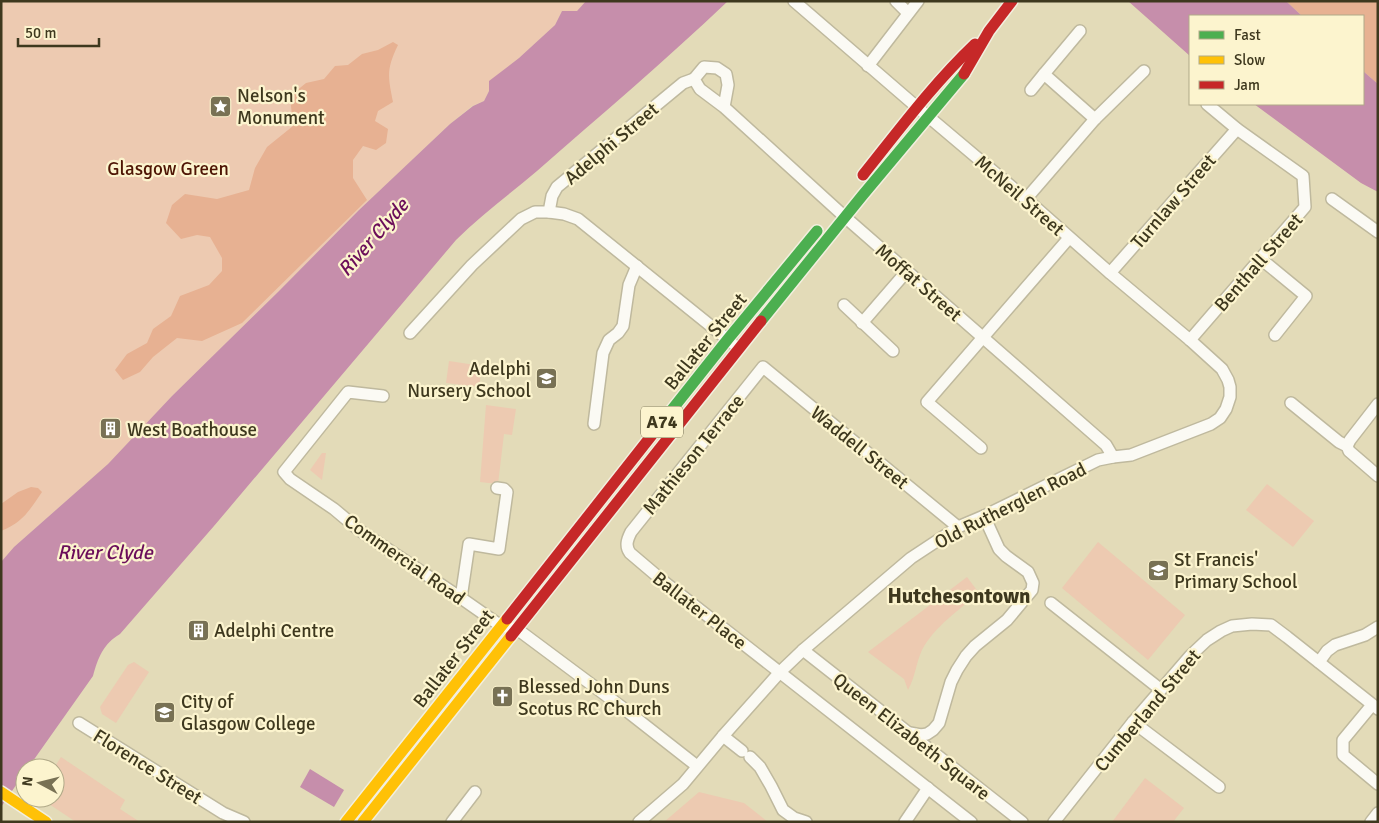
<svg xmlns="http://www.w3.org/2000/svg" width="1379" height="823" font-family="Signika,sans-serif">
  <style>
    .green { fill: #edcab1 }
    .forest { fill: #e7b192 }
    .water { fill: #c68eab }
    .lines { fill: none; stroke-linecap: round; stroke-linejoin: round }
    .street-casing { stroke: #bfb99e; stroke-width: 14 }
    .fast-casing { stroke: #f2efdf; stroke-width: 14 }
    .slow-casing { stroke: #f2efdf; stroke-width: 14 }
    .jam-casing { stroke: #f2efdf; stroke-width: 14 }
    .street { stroke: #fbfaf4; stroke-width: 11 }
    .fast { stroke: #4caf50; stroke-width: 11 }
    .slow { stroke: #ffc107; stroke-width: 11 }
    .jam { stroke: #c62828; stroke-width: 11 }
    .labels { text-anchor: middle; stroke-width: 4.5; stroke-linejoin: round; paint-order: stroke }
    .shield { fill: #fcf4ce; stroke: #777053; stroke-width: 1 }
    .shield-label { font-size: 18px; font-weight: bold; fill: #3e381e }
    .poi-label { font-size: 19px; fill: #3e381e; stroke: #fcf4ce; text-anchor: start }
    .street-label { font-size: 19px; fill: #3e381e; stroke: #fcf4ce }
    .park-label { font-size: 19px; fill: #4e1504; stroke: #fcf4ce }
    .water-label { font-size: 20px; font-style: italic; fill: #6b0d5a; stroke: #fcf4ce }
    .quarter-label { font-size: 21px; font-weight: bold; fill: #3e381e; stroke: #fcf4ce }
  </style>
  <rect width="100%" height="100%" fill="#e3dbb8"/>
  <g class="green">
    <polygon points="1,1 586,1 577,11 562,11 555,25 519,58 490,81 489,91 484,101 472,106 450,124 359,210 279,291 172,396 108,464 14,547 1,562"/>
    <polygon points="449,361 482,366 479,387 446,383"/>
    <polygon points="486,405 516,409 512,435 504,434 498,484 480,482"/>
    <polygon points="322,453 326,453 322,480 310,470"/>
    <polygon points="1267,484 1314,521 1293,547 1246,510"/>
    <polygon points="1098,542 1185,615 1148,660 1062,588"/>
    <path d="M967,577l12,16c-20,17 -44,33 -57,57 -6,13 -7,28 -14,40l-4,-11 -36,-27z"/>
    <polygon points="134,662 149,672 116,723 102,714 100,707 128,665"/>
    <polygon points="61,757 125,800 120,809 140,822 76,822 40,798 55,798 55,768 54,768"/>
    <polygon points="1145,778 1184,808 1173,822 1112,822"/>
    <polygon points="699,792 744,803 768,822 664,822"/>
  </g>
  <g class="forest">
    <polygon points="1286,1 1378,1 1378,84 1363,71 1363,16 1302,16"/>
    <path d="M393,42l5,3c-12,25 -10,31 -5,57l-15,9 -3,10 13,8 -2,14 -10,7 -13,-4 -10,14v18l14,22 -125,123 -40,18 -25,-3 -24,19 -13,15 -17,8 -8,-10 12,-16 20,-11 6,-14 18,-13 9,-20 29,-11 13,-14v-13l-12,-21 -13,-2 -16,4 -15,-16 6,-18 13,-11 32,5 32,-9 6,-22 12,-21 26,-21 -3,-30 16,-13 18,-4 11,-13 13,-1 14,-11 16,-4z"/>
    <path d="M31,487l7,1 4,4c-13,19 -19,30 -41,39v-27l17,-12z"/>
  </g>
  <g class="water">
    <path d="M586,1h142c-62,59 -127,114 -191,170 -27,23 -56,44 -81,69l-242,286 -94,108c-17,10 -22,24 -27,42l-65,92h-3v4l-24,35v-245l13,-15 94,-83 64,-68 107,-105 80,-81 91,-86 23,-18 11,-5 5,-10v-10l30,-23 36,-33 7,-14h15z"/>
    <polygon points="1128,1 1286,1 1302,16 1190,16 1190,56"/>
    <polygon points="1363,71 1378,84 1378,192 1361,183 1254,104 1363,104"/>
    <polygon points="310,769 344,790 334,807 300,787"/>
  </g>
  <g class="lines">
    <defs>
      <g id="street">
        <polyline points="896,1 908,13"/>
        <polyline points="1080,31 1044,74 1095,119"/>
        <polyline points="868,66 918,1"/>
        <polyline points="1031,90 1044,74"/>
        <polyline points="724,107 728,85 726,74 717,68 704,67 694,79 700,89 724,107 845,217 1106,445 1113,457"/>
        <polyline points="1026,199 1095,119 1144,71"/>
        <polyline points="1332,199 1378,232"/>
        <polyline points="549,212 564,214 578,219 732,343"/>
        <polyline points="1261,259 1306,296 1275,335"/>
        <polyline points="1110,273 1237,129"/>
        <polyline points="844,305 893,351"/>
        <polyline points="862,323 907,271"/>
        <polyline points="410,333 472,265 521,219 535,212 549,212 552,196 557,187 683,83 694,79"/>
        <polyline points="1190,340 1305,207 1303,176 1237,129 1207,104"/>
        <polyline points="383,396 348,392 284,472 290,479 334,509 359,530 461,598 501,626 517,629 623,708 697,766"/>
        <polyline points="1291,403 1339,442 1347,446 1349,451 1378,476"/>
        <polyline points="594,424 603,353 609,340 618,333 623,326 629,285 637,266"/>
        <polyline points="1347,446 1350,440 1378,404"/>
        <polyline points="981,448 927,402 1069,238"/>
        <path d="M958,527l-195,-160 -132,165c-4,8 -6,14 -1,21l33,28 308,241"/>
        <polyline points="461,598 469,544 499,549 507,492 504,489 497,488"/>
        <polyline points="1051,603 1160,689"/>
        <polyline points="803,650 1022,822"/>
        <polyline points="1319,662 1327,651 1335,645 1365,635 1378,627"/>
        <polyline points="1372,705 1343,740 1343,755 1378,784"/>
        <polyline points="1133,722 1219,787"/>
        <polyline points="79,723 223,813 244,822"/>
        <polyline points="910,733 921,735 927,734 933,730 939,723 951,682 957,670 966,656 975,646 1007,620 1032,590 1033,583 1028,572 1006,556 999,549 984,516"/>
        <polyline points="723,736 742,751"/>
        <polyline points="750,757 760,767 771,786 783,810 794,818 806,822"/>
        <polyline points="452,822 475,792"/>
        <polyline points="639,822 683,784 723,736 780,672 803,650 911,558 958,527 984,516 1098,460 1113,457 1131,455 1211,424 1220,418 1226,409 1230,397 1230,387 1228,380 1222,369 1190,340 1110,273 1026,199 911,102 794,1"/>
        <polyline points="905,822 928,788"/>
        <polyline points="1054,822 1133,722 1190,656 1207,640 1221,631 1232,626 1252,624 1271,625 1287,637 1378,709"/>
        <polyline points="1371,822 1378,813"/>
      </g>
      <g id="fast">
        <polyline points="761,321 862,196 964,74"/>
        <polyline points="663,421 728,339 817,231"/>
      </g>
      <g id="slow">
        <polyline points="1,792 46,822"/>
        <polyline points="346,822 507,619"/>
        <polyline points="363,822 511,636"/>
      </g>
      <g id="jam">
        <polyline points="964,74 989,31 1012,1"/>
        <path d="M863,175c36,-45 70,-91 112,-131"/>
        <polyline points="507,619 663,421"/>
        <polyline points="511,636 761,321"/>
      </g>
    </defs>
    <use href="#street" class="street-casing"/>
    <use href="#fast" class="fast-casing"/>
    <use href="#slow" class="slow-casing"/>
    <use href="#jam" class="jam-casing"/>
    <use href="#street" class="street"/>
    <use href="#fast" class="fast"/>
    <use href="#slow" class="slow"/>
    <use href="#jam" class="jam"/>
  </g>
  <defs>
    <symbol id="sight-square" viewBox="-11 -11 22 22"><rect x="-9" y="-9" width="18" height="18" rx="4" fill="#787154" stroke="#fcf4ce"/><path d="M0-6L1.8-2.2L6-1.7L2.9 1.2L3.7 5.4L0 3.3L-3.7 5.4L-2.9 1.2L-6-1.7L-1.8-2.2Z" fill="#fff"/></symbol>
    <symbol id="school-square" viewBox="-11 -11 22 22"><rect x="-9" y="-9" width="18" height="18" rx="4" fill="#787154" stroke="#fcf4ce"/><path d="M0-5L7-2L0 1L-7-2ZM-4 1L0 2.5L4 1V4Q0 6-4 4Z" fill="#fff"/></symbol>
    <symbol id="building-square" viewBox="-11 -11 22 22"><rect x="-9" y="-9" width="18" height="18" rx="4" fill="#787154" stroke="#fcf4ce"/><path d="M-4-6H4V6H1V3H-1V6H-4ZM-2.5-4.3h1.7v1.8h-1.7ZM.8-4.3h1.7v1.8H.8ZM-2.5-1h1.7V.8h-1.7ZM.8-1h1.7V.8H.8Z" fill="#fff"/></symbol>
    <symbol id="church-square" viewBox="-11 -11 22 22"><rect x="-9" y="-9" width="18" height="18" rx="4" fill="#787154" stroke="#fcf4ce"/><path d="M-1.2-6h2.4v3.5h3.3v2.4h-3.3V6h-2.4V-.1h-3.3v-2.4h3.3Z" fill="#fff"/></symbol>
    <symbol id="university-square" viewBox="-11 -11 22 22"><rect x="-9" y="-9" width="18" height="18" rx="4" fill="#787154" stroke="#fcf4ce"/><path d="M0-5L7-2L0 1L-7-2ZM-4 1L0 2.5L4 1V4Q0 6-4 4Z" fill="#fff"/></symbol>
  </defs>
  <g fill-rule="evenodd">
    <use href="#sight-square" x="208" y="94" width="25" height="25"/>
    <use href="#school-square" x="534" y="366" width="25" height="25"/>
    <use href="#building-square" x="98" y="416" width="25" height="25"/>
    <use href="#school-square" x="1146" y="558" width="25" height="25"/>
    <use href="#building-square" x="186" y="618" width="25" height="25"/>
    <use href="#church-square" x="490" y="684" width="25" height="25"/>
    <use href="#university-square" x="152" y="700" width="25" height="25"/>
  </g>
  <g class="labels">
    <rect class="shield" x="641" y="406.5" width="42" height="31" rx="4"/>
    <g class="shield-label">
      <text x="662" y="428">A74</text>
    </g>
    <g class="poi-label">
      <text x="237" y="102">Nelson's<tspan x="237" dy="22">Monument</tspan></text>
      <text x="531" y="375" text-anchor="end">Adelphi<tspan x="531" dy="22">Nursery School</tspan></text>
      <text x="127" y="436">West Boathouse</text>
      <text x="1174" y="566">St Francis'<tspan x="1174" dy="22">Primary School</tspan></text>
      <text x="214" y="637">Adelphi Centre</text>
      <text x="518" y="693">Blessed John Duns<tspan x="518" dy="22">Scotus RC Church</tspan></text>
      <text x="181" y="708">City of<tspan x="181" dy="22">Glasgow College</tspan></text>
    </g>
    <g class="street-label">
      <text transform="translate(611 143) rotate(-40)" y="7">Adelphi Street</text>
      <text transform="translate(1020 195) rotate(41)" y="7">McNeil Street</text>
      <text transform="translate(1173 201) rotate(-49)" y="7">Turnlaw Street</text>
      <text transform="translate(1258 262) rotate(-49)" y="7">Benthall Street</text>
      <text transform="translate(919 282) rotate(41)" y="7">Moffat Street</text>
      <text transform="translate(705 341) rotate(-51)" y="7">Ballater Street</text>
      <text transform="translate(860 447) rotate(39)" y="7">Waddell Street</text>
      <text transform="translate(693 454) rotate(-51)" y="7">Mathieson Terrace</text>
      <text transform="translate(1010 505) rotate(-27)" y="7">Old Rutherglen Road</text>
      <text transform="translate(405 559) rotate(35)" y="7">Commercial Road</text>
      <text transform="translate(700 610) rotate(38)" y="7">Ballater Place</text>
      <text transform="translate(453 658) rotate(-52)" y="7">Ballater Street</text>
      <text transform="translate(1147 710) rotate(-50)" y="7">Cumberland Street</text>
      <text transform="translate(912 736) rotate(38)" y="7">Queen Elizabeth Square</text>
      <text transform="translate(148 766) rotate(32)" y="7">Florence Street</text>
    </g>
    <g class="park-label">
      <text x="168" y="175">Glasgow Green</text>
    </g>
    <g class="water-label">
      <text transform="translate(373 237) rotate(-49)" y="7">River Clyde</text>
      <text x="105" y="559">River Clyde</text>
    </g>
    <g class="quarter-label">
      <text x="959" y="603">Hutchesontown</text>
    </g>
  </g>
  <rect width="1379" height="823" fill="none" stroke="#3e381e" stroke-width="5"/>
  <rect x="1189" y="15" width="175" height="90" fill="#fcf4ce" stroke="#b0a988"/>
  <rect x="1199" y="31" width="25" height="8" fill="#4caf50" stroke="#b0a988"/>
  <text x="1234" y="40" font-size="15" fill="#3e381e">Fast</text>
  <rect x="1199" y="56" width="25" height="8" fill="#ffc107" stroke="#b0a988"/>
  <text x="1234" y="65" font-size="15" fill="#3e381e">Slow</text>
  <rect x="1199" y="81" width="25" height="8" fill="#c62828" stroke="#b0a988"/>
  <text x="1234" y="90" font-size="15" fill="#3e381e">Jam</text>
  <g transform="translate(40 783) rotate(277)"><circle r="24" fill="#fcf4ce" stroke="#b0a988"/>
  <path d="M0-4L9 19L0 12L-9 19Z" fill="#787154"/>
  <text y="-8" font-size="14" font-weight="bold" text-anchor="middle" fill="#3e381e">N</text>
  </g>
  <path d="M18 38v8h81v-8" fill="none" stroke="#3e381e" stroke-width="2.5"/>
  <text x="25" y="38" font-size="15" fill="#3e381e" stroke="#fcf4ce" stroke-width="4" paint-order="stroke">50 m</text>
</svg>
